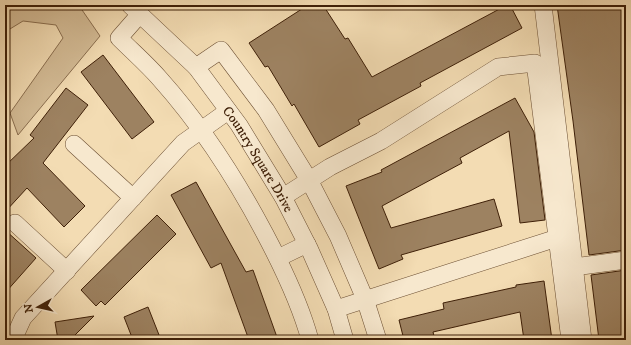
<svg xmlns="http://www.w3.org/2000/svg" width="631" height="345" font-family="'IM FELL DW Pica',serif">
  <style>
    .green { fill: #d4bc96; stroke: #8a6e4f }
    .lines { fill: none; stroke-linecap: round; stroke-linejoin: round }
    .stream { stroke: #866a4c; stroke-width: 5 }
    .building { fill: #9d8261; stroke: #3f2008 }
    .minor-casing { stroke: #6c4f33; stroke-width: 18 }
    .minor { stroke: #f7e8ce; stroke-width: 17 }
    .labels { text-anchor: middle; stroke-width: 4; stroke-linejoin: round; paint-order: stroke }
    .street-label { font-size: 14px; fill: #3f2008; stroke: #f7e8ce }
  </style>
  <rect width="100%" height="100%" fill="#f3dcb3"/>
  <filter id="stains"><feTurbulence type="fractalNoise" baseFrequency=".005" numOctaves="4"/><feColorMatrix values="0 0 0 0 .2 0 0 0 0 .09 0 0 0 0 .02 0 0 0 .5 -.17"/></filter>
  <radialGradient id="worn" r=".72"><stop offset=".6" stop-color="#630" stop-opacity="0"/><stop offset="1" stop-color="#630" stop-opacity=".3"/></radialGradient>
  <polygon class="green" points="5,5 80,5 80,7 100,36 18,135 10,113 63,38 56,25 23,21 5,32"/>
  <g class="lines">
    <polyline class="stream" points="5,7 8,5"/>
  </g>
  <g class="building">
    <polygon points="308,5 323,5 345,39 348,38 372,77 507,5 510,5 522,28 420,83 421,86 358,120 360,124 319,147 294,104 292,106 268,66 265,67 249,43"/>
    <polygon points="557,5 626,5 626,250 589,255 573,121"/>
    <polygon points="103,55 154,122 132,139 81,72"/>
    <polygon points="66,88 88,105 43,163 85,206 64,227 27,188 5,212 5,166 34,138 30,135"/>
    <polygon points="515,98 534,132 545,220 520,223 509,131 460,158 462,163 382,206 391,228 494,199 502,226 401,255 403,259 379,269 346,186 382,172 381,170"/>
    <polygon points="196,182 246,272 253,270 278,340 249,340 221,263 211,268 171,195"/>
    <polygon points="157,215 176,234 105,305 101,301 96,306 81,290"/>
    <polygon points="5,230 36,258 5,293"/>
    <polygon points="626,270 626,340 599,340 591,275"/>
    <polygon points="544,281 552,340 524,340 520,312 433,332 435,340 404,340 399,320 444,309 443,303 516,287 516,285"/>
    <polygon points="148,307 161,340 133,340 124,317"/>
    <polygon points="94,316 70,340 58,340 55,322"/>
  </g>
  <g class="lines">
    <defs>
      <g id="minor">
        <path id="s1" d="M130,5l66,62 43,58 44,72 26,51 27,61 9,31"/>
        <polyline points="543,5 583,340"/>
        <path d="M140,14l-21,24c14,14 29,27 41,41 42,47 76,100 105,155 18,34 35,69 45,106"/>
        <polyline points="196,67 221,50 266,110 309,180 338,236 365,299 378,340"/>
        <polyline points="74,144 133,198"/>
        <polyline points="283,197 330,167 381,141 498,67 535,63 570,340"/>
        <polyline points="15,223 67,271"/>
        <polyline points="278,258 307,244"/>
        <polyline points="574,267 626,260"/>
        <polyline points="336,309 557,238"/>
        <polyline points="13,340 23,318 183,143 228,111"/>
      </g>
    </defs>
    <use href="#minor" class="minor-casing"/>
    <use href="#minor" class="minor"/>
  </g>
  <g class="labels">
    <g class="street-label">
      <text dy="5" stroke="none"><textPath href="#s1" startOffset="202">Country Square Drive</textPath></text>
    </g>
  </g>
  <rect width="631" height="345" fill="none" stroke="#f3dcb3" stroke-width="20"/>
  <rect x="6" y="6" width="619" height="333" fill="none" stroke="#3f2008" stroke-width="2"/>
  <rect x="10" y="10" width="611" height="325" fill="none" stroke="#3f2008"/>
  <g transform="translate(38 307) rotate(262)" stroke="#f7e8ce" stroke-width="3" paint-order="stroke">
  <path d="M0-3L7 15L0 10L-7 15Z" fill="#3f2008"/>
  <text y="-6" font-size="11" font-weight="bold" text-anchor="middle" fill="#3f2008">N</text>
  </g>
  <rect width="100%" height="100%" filter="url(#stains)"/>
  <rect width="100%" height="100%" fill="url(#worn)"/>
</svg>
